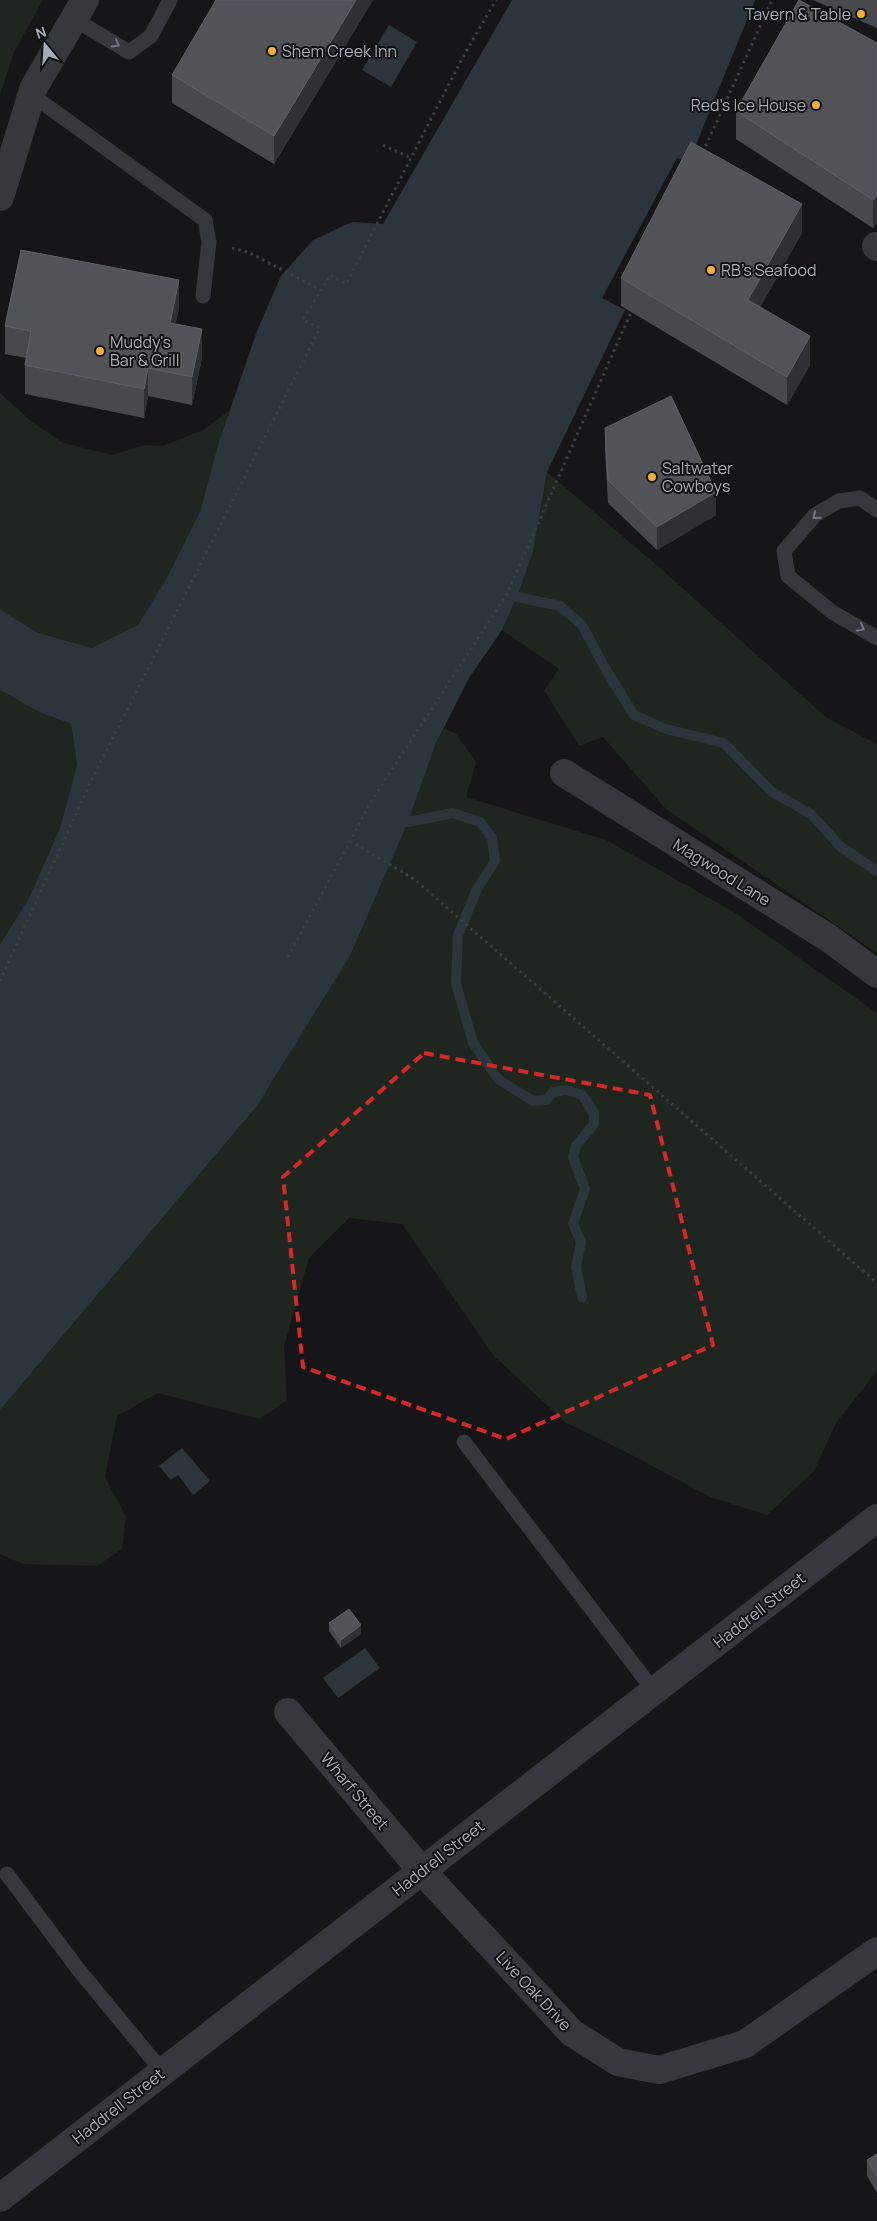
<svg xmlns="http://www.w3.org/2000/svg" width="877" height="2221" font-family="Manrope,sans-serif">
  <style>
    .green { fill: #1e261f }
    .water { fill: #2c353c }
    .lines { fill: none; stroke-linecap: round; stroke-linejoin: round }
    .stream { stroke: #2c353c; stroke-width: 10 }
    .path { stroke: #3d3f44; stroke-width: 3; stroke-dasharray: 2.5 4; stroke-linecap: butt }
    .lane { stroke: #37383d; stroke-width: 15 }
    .street { stroke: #37383d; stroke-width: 28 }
    .wall { fill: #47494d }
    .shaded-wall { fill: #2f3033 }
    .building { fill: #525359; stroke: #5f6168 }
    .oneway { stroke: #757881 }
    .marked { fill: none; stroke: #d62828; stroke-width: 4; stroke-dasharray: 10 6; stroke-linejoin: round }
    .poi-dot { fill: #f2b134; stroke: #111113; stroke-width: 2 }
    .labels { text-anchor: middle; stroke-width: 4; stroke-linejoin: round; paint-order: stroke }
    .poi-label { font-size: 16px; fill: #a8adb8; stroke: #111113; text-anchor: start }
    .street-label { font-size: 16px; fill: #a8adb8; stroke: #111113 }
  </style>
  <rect width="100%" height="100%" fill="#161618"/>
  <g class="green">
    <polygon points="0,0 43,0 14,52 0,95"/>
    <polygon points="0,393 32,422 63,443 112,455 145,445 163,446 203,430 230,410 200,512 165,581 138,625 93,648 36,632 0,609"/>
    <polygon points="547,472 659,567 827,718 877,744 877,953 666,809 603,737 579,746 544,690 559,669 502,630 517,597 533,552"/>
    <polygon points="0,690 39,712 71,724 77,765 60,828 29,898 0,944"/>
    <polygon points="444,728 456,734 476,762 466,797 606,840 734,912 877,1013 877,1371 836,1423 814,1471 767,1515 710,1497 628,1453 565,1422 494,1356 402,1224 349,1218 309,1258 284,1346 287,1400 260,1419 158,1393 117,1416 105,1477 126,1517 122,1549 97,1566 23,1564 0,1554 0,1410 257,1106 350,956 408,822 436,743"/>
  </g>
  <g class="water">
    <polygon points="512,0 755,0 689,162 677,158 602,298 625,310 547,472 533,552 517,597 502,630 469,678 436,743 408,822 350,956 257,1106 0,1410 0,944 29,898 60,828 77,765 71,724 39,712 0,690 0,609 36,632 92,648 138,625 165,581 200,512 219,442 257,331 281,276 313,240 352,222 383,224"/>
    <polygon points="389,25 417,42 391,87 362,70"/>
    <polygon points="182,1448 210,1481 193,1495 178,1475 171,1480 159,1466"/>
    <polygon points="365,1648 380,1668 338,1698 323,1678"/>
  </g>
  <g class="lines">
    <g class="stream">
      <polyline points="517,597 560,606 582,625 606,670 634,715 666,729 724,743 772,792 811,814 841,847 877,871"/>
      <polyline points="408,822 453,813 480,822 492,838 495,861 477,889 458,935 456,983 473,1043 498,1079 533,1101 546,1100 553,1092 566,1090 582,1095 594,1113 594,1124 576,1146 573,1157 585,1189 573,1224 581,1242 576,1267 582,1297"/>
    </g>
    <g class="path">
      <polyline points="383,145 411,158"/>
      <polyline points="703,152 772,0"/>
      <polyline points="232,248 248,252 321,290"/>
      <polyline points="350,841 414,879 877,1283"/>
      <polyline points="288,957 372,800 507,594 632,310"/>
      <polyline points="0,981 90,783 320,328 303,320 330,275 346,284 464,55 496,0"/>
    </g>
    <g class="lane">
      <polyline points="74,19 129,52 151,36 170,0"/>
      <polyline points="32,95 205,220 209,242 203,296"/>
      <polyline points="877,510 860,498 839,501 815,515 784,551 788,576 832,612 877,638"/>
      <polyline points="464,1442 654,1691"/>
      <polyline points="7,1874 78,1969 163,2072"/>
    </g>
    <g class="street">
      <polyline points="0,197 34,87 85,0"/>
      <polyline points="876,246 877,247"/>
      <polyline points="564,773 830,939 877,974"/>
      <polyline points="288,1712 422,1871 572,2033 618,2062 659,2070 745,2044 877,1951"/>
      <polyline points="0,2198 877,1518"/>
    </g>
  </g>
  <g class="wall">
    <polygon points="373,0 274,164 172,103 172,75"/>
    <polygon points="813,0 877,0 877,28"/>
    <polygon points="877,43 877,223 873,228 736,139 736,111"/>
    <polygon points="802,233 760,307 810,365 787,405 621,306 621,278"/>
    <polygon points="179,308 175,324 202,358 192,405 148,396 144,418 25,394 25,365 26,358 5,354 5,326"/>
    <polygon points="605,428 716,515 657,550 608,503 605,451"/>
    <polygon points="329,1623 361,1634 341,1648 329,1631"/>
    <polygon points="877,2154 877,2193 867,2176 867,2160"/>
  </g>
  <g class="shaded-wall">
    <polygon points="356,0 373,0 274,164 274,136"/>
    <polygon points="877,195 877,223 873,228 873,200"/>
    <polygon points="802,204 802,233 748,329 748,300"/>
    <polygon points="179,280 179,308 170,351 170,323"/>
    <polygon points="202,329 202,358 192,405 192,377"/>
    <polygon points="810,336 810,365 787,405 787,377"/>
    <polygon points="148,368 148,396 144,418 144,389"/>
    <polygon points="716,492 716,515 657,550 657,527"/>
    <polygon points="361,1625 361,1634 341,1648 341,1640"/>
  </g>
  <g class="building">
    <polygon points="216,0 356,0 274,136 172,75"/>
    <polygon points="799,0 877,43 877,195 873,200 736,111"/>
    <polygon points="691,142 802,204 748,300 810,336 787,377 621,278"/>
    <polygon points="21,250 179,280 170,323 202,329 192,377 148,368 144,389 25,365 31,331 5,326"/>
    <polygon points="671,396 716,492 657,527 608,480 605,428"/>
    <polygon points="349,1609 361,1625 341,1640 329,1623"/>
    <polygon points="877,2154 877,2177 867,2160"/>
  </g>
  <defs><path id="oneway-chevron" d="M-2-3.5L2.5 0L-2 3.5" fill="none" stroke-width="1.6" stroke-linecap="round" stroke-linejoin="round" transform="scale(1.25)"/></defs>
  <g class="oneway">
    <use href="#oneway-chevron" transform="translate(116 44) rotate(30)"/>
    <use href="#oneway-chevron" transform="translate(816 516) rotate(140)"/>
    <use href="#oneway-chevron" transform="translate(861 628) rotate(29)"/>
  </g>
  <path class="marked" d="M424,1053l226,42 63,250 -207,94 -203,-72 -20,-190z"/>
  <g class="poi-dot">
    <circle cx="861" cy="14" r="5"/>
    <circle cx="272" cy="51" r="5"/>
    <circle cx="816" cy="105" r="5"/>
    <circle cx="711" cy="270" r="5"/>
    <circle cx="100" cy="351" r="5"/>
    <circle cx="652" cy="477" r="5"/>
  </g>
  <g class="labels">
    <g class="poi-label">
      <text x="851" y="20" text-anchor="end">Tavern &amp; Table</text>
      <text x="282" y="57">Shem Creek Inn</text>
      <text x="806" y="111" text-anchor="end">Red's Ice House</text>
      <text x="721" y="276">RB's Seafood</text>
      <text x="110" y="348">Muddy's<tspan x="110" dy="18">Bar &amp; Grill</tspan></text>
      <text x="662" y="474">Saltwater<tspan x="662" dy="18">Cowboys</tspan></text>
    </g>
    <g class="street-label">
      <text transform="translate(722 872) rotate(32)" y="6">Magwood Lane</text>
      <text transform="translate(759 1610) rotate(-38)" y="6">Haddrell Street</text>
      <text transform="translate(355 1791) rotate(50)" y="6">Wharf Street</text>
      <text transform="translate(438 1858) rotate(-38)" y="6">Haddrell Street</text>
      <text transform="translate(534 1991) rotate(47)" y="6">Live Oak Drive</text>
      <text transform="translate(118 2106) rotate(-38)" y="6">Haddrell Street</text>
    </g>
  </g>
  <g transform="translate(45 45) rotate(342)" stroke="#111113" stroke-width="4" paint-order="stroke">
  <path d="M0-4L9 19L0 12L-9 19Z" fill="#a8adb8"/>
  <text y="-8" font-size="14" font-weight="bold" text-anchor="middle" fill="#a8adb8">N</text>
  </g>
</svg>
